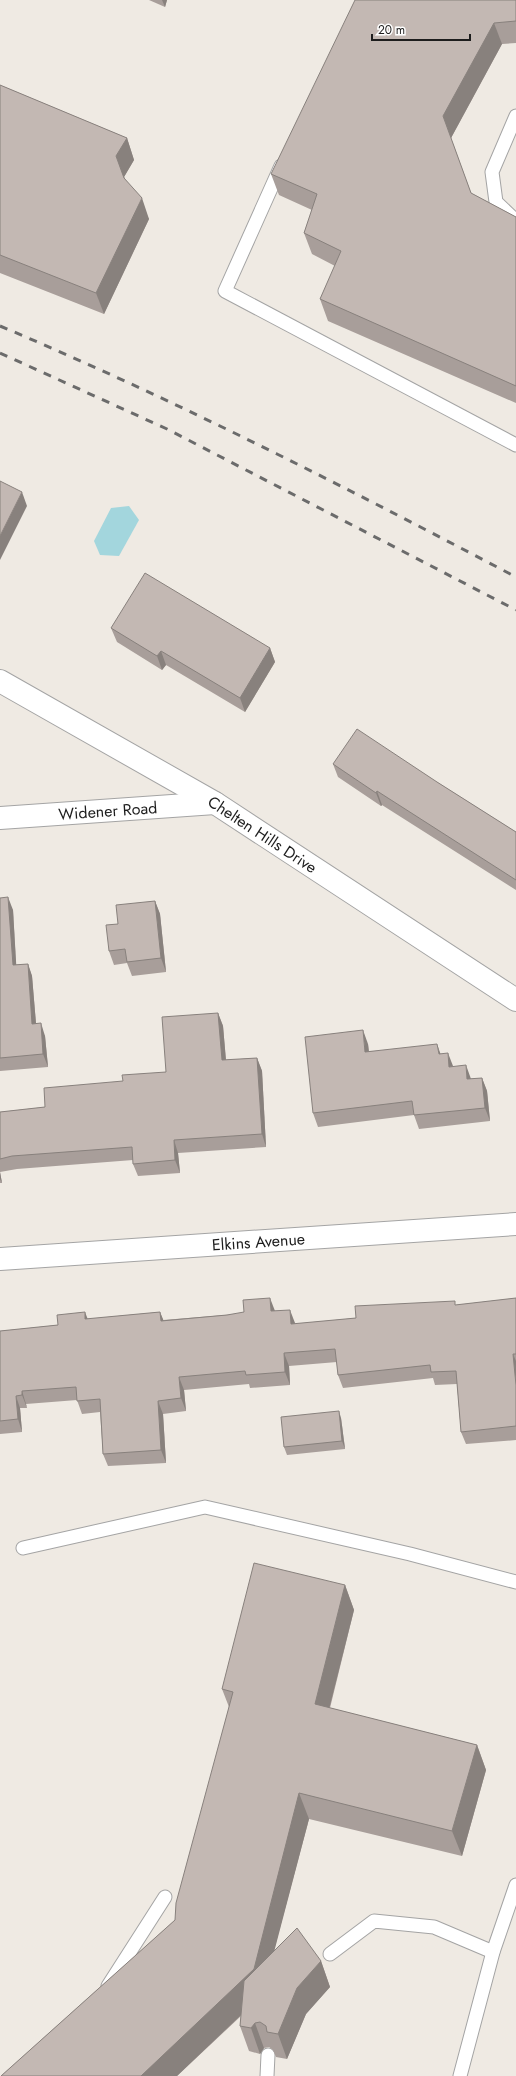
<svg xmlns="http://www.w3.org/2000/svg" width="516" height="2076" font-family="Jost,sans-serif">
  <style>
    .water { fill: #a3d6dd }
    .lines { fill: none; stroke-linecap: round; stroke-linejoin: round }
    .lane-casing { stroke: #a4a4a4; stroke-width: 15 }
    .street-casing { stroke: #a4a4a4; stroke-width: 24 }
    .lane { stroke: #fff; stroke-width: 13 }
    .street { stroke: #fff; stroke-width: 22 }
    .rail { stroke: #6b6b6b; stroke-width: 3; stroke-dasharray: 8 8; stroke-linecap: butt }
    .wall { fill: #a89e9a }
    .shaded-wall { fill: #88817d }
    .building { fill: #c3b8b3; stroke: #88817d }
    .labels { text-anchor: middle; stroke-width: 3.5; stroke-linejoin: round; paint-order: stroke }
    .street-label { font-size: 16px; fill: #1d1d1d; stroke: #fff }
  </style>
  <rect width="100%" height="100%" fill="#efeae3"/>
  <polygon class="water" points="129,506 139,520 119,556 100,555 94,541 111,508"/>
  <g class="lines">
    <defs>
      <g id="lane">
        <polyline points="516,116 492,172 496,202 516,221"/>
        <polyline points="281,166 225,291 516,445"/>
        <polyline points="23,1548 205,1507 410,1554 516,1582"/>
        <polyline points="330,1954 374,1921 434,1927 493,1952"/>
        <polyline points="108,1986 165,1897"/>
        <polyline points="267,2076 268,2055"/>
        <polyline points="460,2076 493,1952 516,1885"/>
      </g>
      <g id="street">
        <path id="s1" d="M0,681l215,122 301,197"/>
        <path id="s2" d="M0,818l215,-15"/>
        <path id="s3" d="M0,1259l516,-35"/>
      </g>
    </defs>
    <use href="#lane" class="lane-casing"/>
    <use href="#street" class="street-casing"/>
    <use href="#lane" class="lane"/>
    <use href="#street" class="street"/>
    <g class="rail">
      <path d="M0,326c176,74 347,162 516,251"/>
      <polyline points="0,353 167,429 516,610"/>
    </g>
  </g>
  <g class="wall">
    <polygon points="149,0 167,0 165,7"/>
    <polygon points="516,0 516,43 502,44 451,138 471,193 516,217 516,403 328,321 320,299 335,266 312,254 304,233 312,210 279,195 271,174"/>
    <polygon points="0,85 127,138 134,160 124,177 149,219 104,314 0,273"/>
    <polygon points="111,628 270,648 275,662 245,712 166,665 162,670 117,642"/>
    <polygon points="333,764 437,782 516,832 516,890 382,805 381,806 338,777"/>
    <polygon points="0,898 13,910 16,965 28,964 32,976 36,1023 45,1036 48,1067 0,1071"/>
    <polygon points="155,901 160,914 166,972 132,976 127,963 114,965 109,951 118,924"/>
    <polygon points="218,1013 223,1026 226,1060 257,1058 262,1071 266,1147 178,1153 180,1173 138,1176 133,1164 133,1160 17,1169 0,1172 2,1183 0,1183 0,1112 45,1107 123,1081 166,1072"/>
    <polygon points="368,1044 369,1051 441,1054 453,1067 471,1079 482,1078 487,1091 490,1121 419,1129 414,1115 318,1127 313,1113"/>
    <polygon points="516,1298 516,1440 466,1444 461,1432 457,1384 435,1385 433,1378 343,1388 338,1375 337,1362 289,1366 290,1385 250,1388 249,1384 184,1390 186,1411 163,1414 166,1463 108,1466 103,1454 100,1412 82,1414 77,1400 26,1404 27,1408 20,1408 22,1432 0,1434 0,1331 58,1325 87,1319 160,1312 163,1320 275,1311 295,1323 295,1324 356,1318 456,1305"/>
    <polygon points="341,1418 345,1449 287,1455 284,1447"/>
    <polygon points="345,1585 354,1610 330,1708 477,1745 486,1770 462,1856 309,1819 274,1950 321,1961 330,1987 306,2014 287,2059 276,2057 273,2050 269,2047 264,2048 260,2054 249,2051 240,2026 241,2016 177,2076 1,2076 175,1920 229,1707 222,1689"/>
  </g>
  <g class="shaded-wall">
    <polygon points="162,0 167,0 165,7"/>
    <polygon points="494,23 502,44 451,138 443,116"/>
    <polygon points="127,138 134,160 124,177 131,199 116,156"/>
    <polygon points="142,198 149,219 104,314 96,293"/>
    <polygon points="22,492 27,506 0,560 0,536"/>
    <polygon points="270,648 275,662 245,712 240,698"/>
    <polygon points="161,651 166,665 162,670 157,656"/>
    <polygon points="377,791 382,805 381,806 376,793"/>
    <polygon points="8,897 13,910 17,978 13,965"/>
    <polygon points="155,901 160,914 166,972 161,958"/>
    <polygon points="28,964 32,976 37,1036 32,1024"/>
    <polygon points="218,1013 223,1026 227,1073 222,1060"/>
    <polygon points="41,1023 45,1036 48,1067 43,1054"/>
    <polygon points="363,1030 368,1044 370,1065 365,1052"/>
    <polygon points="437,1044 442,1058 439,1054"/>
    <polygon points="448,1053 453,1066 449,1067"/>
    <polygon points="257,1058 262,1071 266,1147 262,1134"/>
    <polygon points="466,1065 471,1079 467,1079"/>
    <polygon points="482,1078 487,1091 490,1121 485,1108"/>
    <polygon points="174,1140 178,1153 180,1173 175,1160"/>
    <polygon points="0,1172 2,1183 0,1179"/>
    <polygon points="270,1298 275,1311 275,1324 271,1311"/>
    <polygon points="290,1310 295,1323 296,1337 291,1324"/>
    <polygon points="85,1312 90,1325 85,1319"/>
    <polygon points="160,1312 165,1324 161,1321"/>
    <polygon points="284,1353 289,1366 290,1385 285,1372"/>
    <polygon points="513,1354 516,1361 516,1385"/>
    <polygon points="179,1377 184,1390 186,1411 181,1398"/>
    <polygon points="22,1391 26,1404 27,1408 22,1395"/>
    <polygon points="16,1396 20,1408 22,1432 18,1419"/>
    <polygon points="158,1401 163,1414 166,1463 161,1450"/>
    <polygon points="339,1411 341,1418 345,1449 342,1441"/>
    <polygon points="345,1585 354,1610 324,1729 315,1704"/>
    <polygon points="477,1745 486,1770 462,1856 452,1831"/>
    <polygon points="299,1793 309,1819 263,1994 177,2076 141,2076"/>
    <polygon points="321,1961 330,1987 306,2014 287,2059 278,2034 297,1988"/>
    <polygon points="255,2023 264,2048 260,2054 251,2028"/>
  </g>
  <g class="building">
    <polygon points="355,0 516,0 516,21 494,23 443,116 471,193 516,217 516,386 320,299 341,251 304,233 317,194 271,174"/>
    <polygon points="0,85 127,138 116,156 124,178 142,198 96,293 0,255"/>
    <polygon points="0,481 22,492 0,536"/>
    <polygon points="145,573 270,648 240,698 161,651 157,656 111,628"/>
    <polygon points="357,729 437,782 516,832 516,880 377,791 376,793 333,764"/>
    <polygon points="8,897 13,965 28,964 32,1024 41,1023 43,1054 0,1058 0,898"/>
    <polygon points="155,901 161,958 127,962 125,949 109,951 106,925 118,924 116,905"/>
    <polygon points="218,1013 222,1060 257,1058 262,1134 174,1140 175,1160 133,1164 132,1147 12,1156 0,1159 0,1112 45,1107 44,1088 123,1081 122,1075 166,1072 162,1017"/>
    <polygon points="363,1030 365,1052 437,1044 439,1054 448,1053 449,1067 466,1065 467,1079 482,1078 485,1108 414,1115 412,1101 313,1113 305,1037"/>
    <polygon points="270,1298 271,1311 290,1310 291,1324 356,1318 355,1306 455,1301 455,1305 516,1298 516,1354 513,1354 516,1385 516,1426 461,1432 456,1371 431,1372 430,1365 338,1375 335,1349 284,1353 285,1372 246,1375 245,1371 179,1377 181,1398 158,1401 161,1450 103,1454 100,1399 77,1401 76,1387 22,1391 22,1395 16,1396 18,1419 0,1421 0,1331 58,1325 57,1315 85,1312 85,1319 160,1312 161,1321 227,1315 244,1312 243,1300"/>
    <polygon points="339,1411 342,1441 284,1447 281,1417"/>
    <polygon points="254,1563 345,1585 315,1704 477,1745 452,1831 299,1793 254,1969 141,2076 1,2076 175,1920 176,1903 233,1692 222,1689"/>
    <polygon points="297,1928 321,1961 297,1988 278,2034 267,2032 266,2026 260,2022 255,2023 251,2028 240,2026 244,1981"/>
  </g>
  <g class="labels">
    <g class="street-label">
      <text dy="6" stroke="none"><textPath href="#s2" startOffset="108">Widener Road</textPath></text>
      <text dy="6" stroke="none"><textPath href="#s1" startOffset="304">Chelten Hills Drive</textPath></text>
      <text dy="6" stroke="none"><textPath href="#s3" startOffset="259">Elkins Avenue</textPath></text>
    </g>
  </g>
  <path d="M372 34v6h98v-6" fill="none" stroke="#1d1d1d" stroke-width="2"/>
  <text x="378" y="34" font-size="12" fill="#1d1d1d" stroke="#ffffff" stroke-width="3" paint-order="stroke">20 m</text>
</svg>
